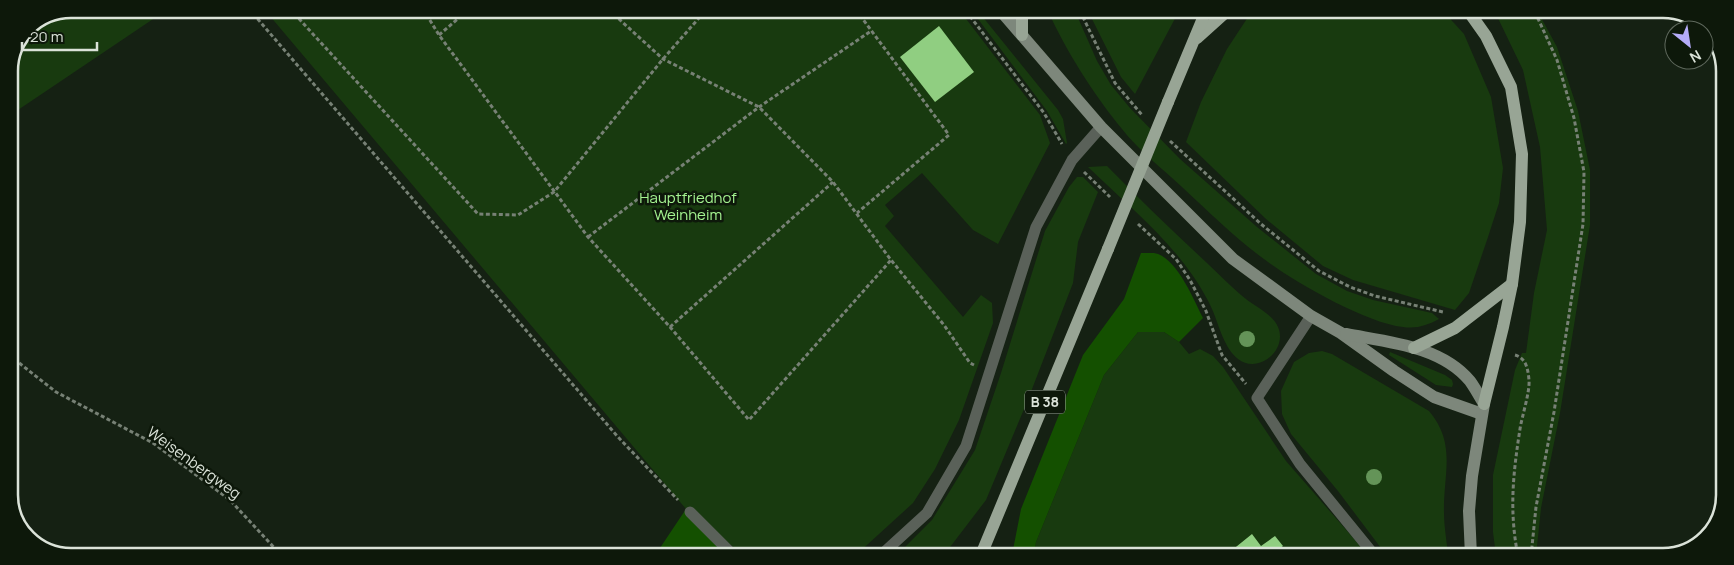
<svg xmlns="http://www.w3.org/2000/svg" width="1734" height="565" font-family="Manrope,sans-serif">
  <rect width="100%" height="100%" fill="#152113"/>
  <g fill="#183a0f">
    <path d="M70 9H168L9 116V67L27 27Z"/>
    <path d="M264 9 960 11 1040 115 1050 143 998 244 973 230 922 173 885 205 894 216 885 226 963 317 981 295 992 303 993 323 959 420 935 469 913 503 856 555 742 554 686 509Z"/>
    <path d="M972 11H978L1058 110 1063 119 1067 143 1066 144 1047 111Z"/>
    <path d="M1048 11H1075L1097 61 1111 85 1130 108 1180 159 1257 227 1316 274 1347 291 1373 300 1432 313 1439 319C1428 325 1417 329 1403 327 1367 323 1298 284 1268 262 1237 240 1210 213 1182 187 1164 170 1137 149 1122 129 1094 95 1066 51 1048 11Z"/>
    <path d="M1088 11H1179L1135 94 1121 77Z"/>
    <path d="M1252 11H1443L1464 34 1491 97 1503 168 1499 203 1488 237 1469 293 1455 310 1353 280 1323 266 1266 219 1186 142 1201 102 1227 49Z"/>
    <path d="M1495 12H1538L1557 47 1578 111 1590 170V225L1560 413 1541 508 1536 556H1496L1493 532V475L1515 370 1522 353H1526L1534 293 1547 230 1540 147 1523 70Z"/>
    <path d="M1107 166C1140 200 1174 232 1208 264 1219 274 1229 285 1241 295 1252 305 1272 313 1278 327 1288 350 1258 375 1238 359 1224 348 1219 325 1212 309 1207 298 1200 286 1193 276 1166 236 1123 201 1088 167Z"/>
    <path d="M1077 177H1083L1098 192 1078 242 1073 283 1027 402 986 500 944 555H897L932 520 975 450 1001 373 1045 231 1069 187Z"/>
    <path d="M1138 332H1164L1179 342 1189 354 1200 349 1213 356 1223 367 1286 461 1369 556 1034 555 1036 542 1104 375Z"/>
    <path d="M1322 351 1332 354 1429 411C1457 444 1443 474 1444 513 1444 527 1447 542 1448 556H1387L1338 491 1291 434 1282 414 1281 391 1294 362 1309 353Z"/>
    <path d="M1390 352 1445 375 1452 380 1453 384 1452 387 1436 385 1389 355Z"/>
  </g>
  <g fill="#145000">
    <path d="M1141 253C1145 253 1150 253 1154 253 1176 256 1194 300 1203 318L1179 342 1164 332H1138L1104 375 1036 542 1034 555H1012L1021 509 1083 355 1124 299Z"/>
    <path d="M686 509 727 554H656Z"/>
  </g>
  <g fill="#90ce81">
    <path d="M939 26 974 72 935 102 900 57Z"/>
    <path d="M1252 534 1261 546 1275 536 1283 546 1272 555H1226Z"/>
  </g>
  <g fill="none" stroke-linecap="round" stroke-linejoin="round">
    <g stroke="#778175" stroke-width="3" stroke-dasharray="4 2.5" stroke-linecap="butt">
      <path d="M249 9 618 437 678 500"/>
      <path d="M290 9 478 214 518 215 554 192 663 59 706 10"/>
      <path d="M423 9 439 35 588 237 670 327 749 420 891 260"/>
      <path d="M609 10 663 59 759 107 833 182 891 260 944 325 970 363 974 365"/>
      <path d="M856 10 949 135 857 213"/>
      <path d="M966 11 1044 113 1062 144"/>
      <path d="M1080 11 1115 83 1142 115"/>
      <path d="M439 35 468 10"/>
      <path d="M1170 141 1261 224 1319 271 1350 287 1375 296 1443 312"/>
      <path d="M1084 172 1110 197"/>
      <path d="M1138 224 1176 259 1190 280 1206 311 1222 355 1246 384"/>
      <path d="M588 237 759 107 871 31"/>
      <path d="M670 327 833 182"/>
      <path d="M9 355 56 392 153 443 230 500 280 554"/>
      <path d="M1515 355C1526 358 1528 369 1529 380 1530 392 1522 416 1520 429 1513 474 1509 511 1518 556"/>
      <path d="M1531 556 1536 507 1554 412 1583 224 1584 172 1574 118 1557 60 1535 12"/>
    </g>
    <g stroke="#5a6159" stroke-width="11">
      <path d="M1311 316 1257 398 1300 464 1375 556"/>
      <path d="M690 512 732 554"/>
      <path d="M881 555 927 513 966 446 1036 227 1072 160 1101 127"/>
    </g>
    <g stroke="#7d877b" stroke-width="12">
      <path d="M1001 11 1101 127 1233 259 1311 316 1341 333 1394 371 1434 397 1482 414"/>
      <path d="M1346 334C1388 342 1441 346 1470 381 1475 388 1480 397 1484 404L1472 476 1469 511 1471 556"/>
    </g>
    <g stroke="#98a595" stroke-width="12">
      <path d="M1469 12 1486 36 1511 87 1522 154 1520 222 1512 284 1503 327 1484 404"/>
      <path d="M1022 35V11"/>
      <path d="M1197 38 1227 11"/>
      <path d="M1168 102 1206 11"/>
      <path d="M1414 348 1455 328 1512 284"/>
      <path d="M981 555 1108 249"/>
    </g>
    <path stroke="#98a595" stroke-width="12" d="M1108 249 1168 102"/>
  </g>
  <g fill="#649458">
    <circle cx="1247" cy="339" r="8"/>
    <circle cx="1374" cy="477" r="8"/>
  </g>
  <g text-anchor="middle" stroke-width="5" stroke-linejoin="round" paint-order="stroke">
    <rect fill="#0d180a" stroke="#9da69b" stroke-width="1" x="1025" y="390.5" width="40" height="23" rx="4"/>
    <g font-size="14" font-weight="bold" fill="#dbe3d9">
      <text x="1045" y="407">B 38</text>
    </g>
    <g font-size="15" fill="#a4f390" stroke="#0d180a">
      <text x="688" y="203">Hauptfriedhof<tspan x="688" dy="17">Weinheim</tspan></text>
    </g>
    <g font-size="15" fill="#dbe3d9" stroke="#0d180a">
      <text transform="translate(194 463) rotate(36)" y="5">Weisenbergweg</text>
    </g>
  </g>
  <path d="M0 0H1734V565H0ZM71 18H1663A53 53 0 0 1 1716 71V495A53 53 0 0 1 1663 548H71A53 53 0 0 1 18 495V71A53 53 0 0 1 71 18Z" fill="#0d180a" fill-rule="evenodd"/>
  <path fill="none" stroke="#dbe3d9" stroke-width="2.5" d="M71 18H1663A53 53 0 0 1 1716 71V495A53 53 0 0 1 1663 548H71A53 53 0 0 1 18 495V71A53 53 0 0 1 71 18Z"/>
  <g transform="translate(1689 45) rotate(150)"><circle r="24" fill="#0d180a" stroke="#5f695d"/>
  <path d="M0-4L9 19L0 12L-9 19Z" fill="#b5acf8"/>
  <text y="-8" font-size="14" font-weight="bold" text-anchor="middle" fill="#dbe3d9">N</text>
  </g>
  <path d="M22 42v8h75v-8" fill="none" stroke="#dbe3d9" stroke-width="2.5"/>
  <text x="30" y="42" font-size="15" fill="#dbe3d9" stroke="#0d180a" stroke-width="4" paint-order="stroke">20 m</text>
</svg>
